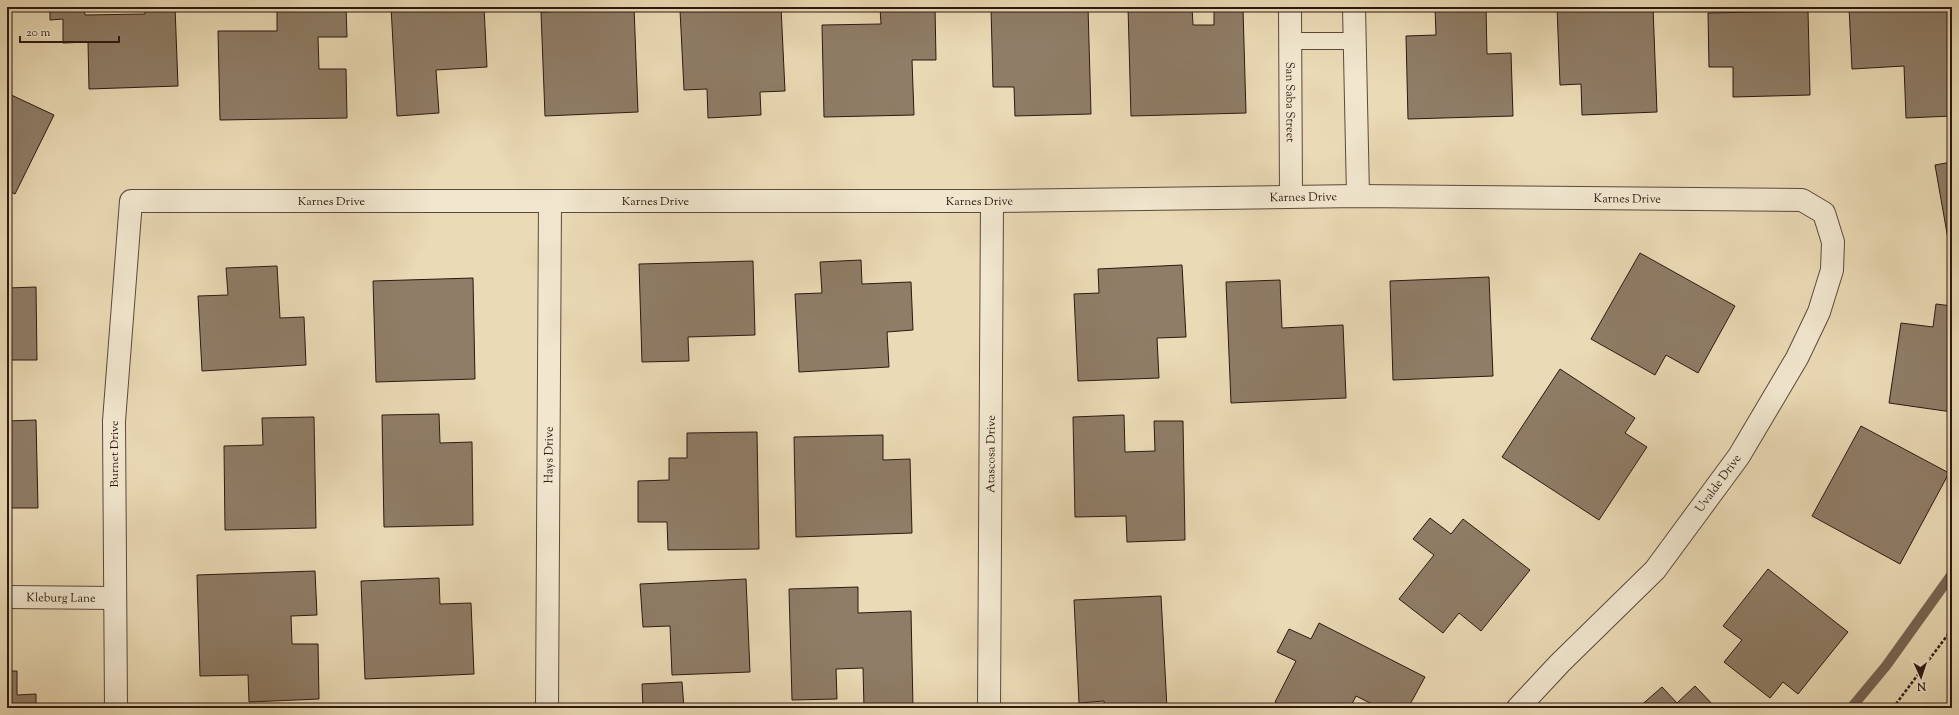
<svg xmlns="http://www.w3.org/2000/svg" width="1959" height="715" font-family="'Sorts Mill Goudy',serif">
  <rect width="100%" height="100%" fill="#eadab5"/>
  <filter id="stains"><feTurbulence type="fractalNoise" baseFrequency=".005" numOctaves="4"/><feColorMatrix values="0 0 0 0 .2 0 0 0 0 .09 0 0 0 0 .02 0 0 0 .5 -.17"/></filter>
  <radialGradient id="worn" r=".72"><stop offset=".6" stop-color="#630" stop-opacity="0"/><stop offset="1" stop-color="#630" stop-opacity=".3"/></radialGradient>
  <g fill="none" stroke-linecap="round" stroke-linejoin="round">
    <path stroke="#776553" stroke-width="10" d="M1851 708 1886 666 1952 574"/>
  </g>
  <g fill="#8f7d67" stroke="#2c1912">
    <path d="M50 7H84L85 15 145 14V7H175L178 86 89 89 88 42 63 43V19L50 20Z"/>
    <path d="M277 7H346L347 37H318L319 69H346L347 118 220 120 218 31H277Z"/>
    <path d="M391 7H484L487 67 436 70 439 113 397 116Z"/>
    <path d="M588 7H634L638 112 545 116 541 12 588 10Z"/>
    <path d="M743 7H781L785 91 760 92 761 115 708 118 707 89 684 90 680 10Z"/>
    <path d="M880 7H935L936 60H912L914 115 824 117 822 25 881 24Z"/>
    <path d="M991 7H1088L1091 114 1015 116 1014 87H993Z"/>
    <path d="M1128 7H1192L1193 25H1214V9H1243L1246 113 1131 116Z"/>
    <path d="M1435 7H1486L1487 54 1511 53 1513 116 1408 119 1406 36 1436 35Z"/>
    <path d="M1557 7H1653L1657 112 1582 115 1581 84 1560 85Z"/>
    <path d="M1849 7H1952V116L1906 118 1904 66 1852 69Z"/>
    <path d="M1808 11 1810 95 1733 97V67H1709L1708 13Z"/>
    <path d="M7 93 54 115 15 194 7 190Z"/>
    <path d="M1952 162V238L1948 239 1935 165Z"/>
    <path d="M1640 253 1735 306 1698 373 1666 355 1655 375 1591 339Z"/>
    <path d="M861 260 862 284 911 282 913 330 887 332 889 367 799 372 795 294 822 293 820 262Z"/>
    <path d="M753 261 755 335 688 337 689 361 642 362 639 264Z"/>
    <path d="M1182 265 1186 337 1157 338 1159 378 1078 381 1074 294 1099 293 1098 269Z"/>
    <path d="M277 266 280 318 304 317 306 365 202 371 198 296 228 295 226 268Z"/>
    <path d="M1489 277 1493 376 1393 380 1390 281Z"/>
    <path d="M473 278 475 379 376 382 373 281Z"/>
    <path d="M1280 280 1282 328 1343 325 1346 398 1231 403 1226 282Z"/>
    <path d="M36 287 37 360H10V388H7V288Z"/>
    <path d="M1936 304 1952 306V412L1889 403 1901 323 1933 327Z"/>
    <path d="M1560 369 1635 418 1625 433 1647 447 1599 520 1502 457Z"/>
    <path d="M439 414 440 443 472 442 473 525 384 527 382 415Z"/>
    <path d="M1124 415 1125 452 1155 451 1154 421H1183L1185 540 1127 542 1126 516 1075 517 1073 417Z"/>
    <path d="M314 417 316 528 225 530 224 446 263 445 262 418Z"/>
    <path d="M36 420 38 508H7V421Z"/>
    <path d="M1861 426 1949 473 1900 564 1812 516Z"/>
    <path d="M757 432 759 549 668 550 667 522H638V481L669 480V458H687V433Z"/>
    <path d="M883 435V460L910 459 912 533 796 537 794 437Z"/>
    <path d="M1430 518 1451 534 1463 519 1530 570 1481 631 1459 613 1443 633 1399 599 1434 555 1413 539Z"/>
    <path d="M1768 569 1848 632 1798 694 1783 682 1770 698 1724 662 1742 640 1723 626Z"/>
    <path d="M315 571 317 615 291 616 292 644H318L319 699 249 702 248 675 200 676 197 575Z"/>
    <path d="M439 578 440 604 471 603 474 674 365 679 361 581Z"/>
    <path d="M746 579 750 672 672 675 670 626 643 627 640 584Z"/>
    <path d="M858 587V613L911 611 913 708H864L863 668 836 669 837 699 792 700 789 589Z"/>
    <path d="M1161 596 1167 708H1105L1104 701 1079 703 1074 600Z"/>
    <path d="M1319 623 1425 677 1408 708H1380L1356 696 1350 708H1287L1275 702 1296 661 1277 652 1289 629 1311 639Z"/>
    <path d="M7 671H17V695L36 694V708H7Z"/>
    <path d="M682 682 684 708H643L642 684Z"/>
    <path d="M1695 686 1716 708H1638L1662 687 1677 703Z"/>
  </g>
  <g fill="none" stroke-linecap="round" stroke-linejoin="round">
    <g stroke="#5c493b" stroke-width="18">
      <path id="lane" d="M1290 41H1355"/>
    </g>
    <g stroke="#5c493b" stroke-width="24">
      <g id="street">
        <path id="s1" d="M1290 7 1291 196"/>
        <path d="M1354 7 1358 196"/>
        <path id="s2" d="M7 597 115 598"/>
        <path id="s3" d="M116 708 114 421 131 201H992L1358 196 1802 200 1824 213 1833 242 1832 270 1819 312 1797 358 1739 456 1655 570 1560 663 1518 708"/>
        <path id="s4" d="M547 708 550 202"/>
        <path id="s5" d="M989 708 992 201"/>
      </g>
    </g>
    <path stroke="#2c1912" stroke-width="2.5" stroke-dasharray="3 2" stroke-linecap="butt" d="M1893 708 1952 629"/>
    <use href="#lane" stroke="#f1e7cf" stroke-width="16"/>
    <use href="#street" stroke="#f1e7cf" stroke-width="22"/>
  </g>
  <g text-anchor="middle" stroke-width="3.5" stroke-linejoin="round" paint-order="stroke">
    <g font-size="12" fill="#2c1912" stroke="#f1e7cf">
      <text dy="4" stroke="none"><textPath href="#s1" startOffset="95">San Saba Street</textPath></text>
      <text dy="4" stroke="none"><textPath href="#s3" startOffset="1680">Karnes Drive</textPath></text>
      <text dy="4" stroke="none"><textPath href="#s3" startOffset="2004">Karnes Drive</textPath></text>
      <text dy="4" stroke="none"><textPath href="#s3" startOffset="708">Karnes Drive</textPath></text>
      <text dy="4" stroke="none"><textPath href="#s3" startOffset="1356">Karnes Drive</textPath></text>
      <text dy="4" stroke="none"><textPath href="#s3" startOffset="1032">Karnes Drive</textPath></text>
      <text transform="translate(114 454) rotate(-90)" y="4">Burnet Drive</text>
      <text dy="4" stroke="none"><textPath href="#s5" startOffset="254">Atascosa Drive</textPath></text>
      <text dy="4" stroke="none"><textPath href="#s4" startOffset="253">Hays Drive</textPath></text>
      <text transform="translate(1718 483) rotate(-54)" y="4">Uvalde Drive</text>
      <text dy="4" stroke="none"><textPath href="#s2" startOffset="54">Kleburg Lane</textPath></text>
    </g>
  </g>
  <rect width="1959" height="715" fill="none" stroke="#eadab5" stroke-width="24"/>
  <rect x="8" y="8" width="1943" height="699" fill="none" stroke="#2c1912" stroke-width="2"/>
  <rect x="12" y="12" width="1935" height="691" fill="none" stroke="#2c1912"/>
  <g transform="translate(1921 677) rotate(177)" stroke="#f1e7cf" stroke-width="3" paint-order="stroke">
  <path d="M0-3L7 15L0 10L-7 15Z" fill="#2c1912"/>
  <text y="-6" font-size="11" font-weight="bold" text-anchor="middle" fill="#2c1912">N</text>
  </g>
  <path d="M20 36v6h99v-6" fill="none" stroke="#2c1912" stroke-width="2"/>
  <text x="26" y="36" font-size="12" fill="#2c1912" stroke="#f1e7cf" stroke-width="3" paint-order="stroke">20 m</text>
  <rect width="100%" height="100%" filter="url(#stains)"/>
  <rect width="100%" height="100%" fill="url(#worn)"/>
</svg>
